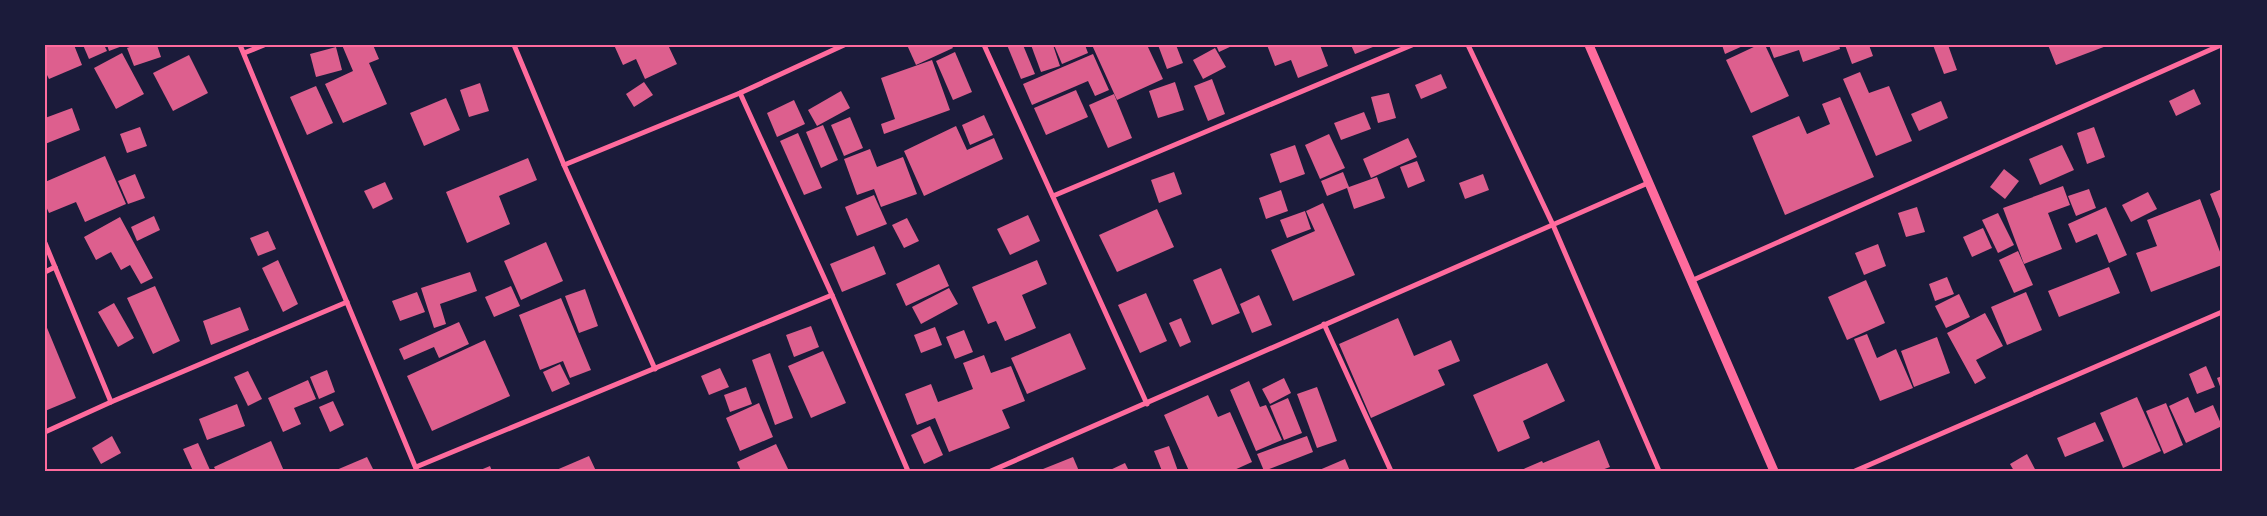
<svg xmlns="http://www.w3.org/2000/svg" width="2267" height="516" font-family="'Open Sans',sans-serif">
  <rect width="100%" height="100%" fill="#1b1b3a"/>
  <g fill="#dd5f8e">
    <path d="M45 45H74L82 65 49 79 45 71Z"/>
    <path d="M83 45H104L107 51 89 59Z"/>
    <path d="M107 45H125L109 51Z"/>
    <path d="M135 45H157L161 57 134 66 127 48Z"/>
    <path d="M342 45H373L379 59 369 63 387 104 343 123 325 84 353 71Z"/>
    <path d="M614 45H668L677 64 645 79 636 59 623 65Z"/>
    <path d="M907 45H951L953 48 916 65Z"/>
    <path d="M1007 45H1023L1035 74 1021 79Z"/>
    <path d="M1031 45H1053L1060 66 1041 72Z"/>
    <path d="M1054 45H1085L1088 53 1062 64Z"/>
    <path d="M1092 45H1147L1163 79 1117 100Z"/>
    <path d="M1158 45H1176L1183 63 1167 69Z"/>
    <path d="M1216 45H1234L1219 52Z"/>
    <path d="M1267 45H1320L1328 66 1298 78 1291 60 1275 66Z"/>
    <path d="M1351 45H1378L1355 54Z"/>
    <path d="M1722 45H1745L1725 54Z"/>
    <path d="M1758 45H1765L1789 96 1751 113 1726 60Z"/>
    <path d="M1769 45H1839L1840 49 1803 62 1799 50 1774 58Z"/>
    <path d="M1845 45H1869L1873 56 1852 64Z"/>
    <path d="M1933 45H1948L1957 70 1944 74Z"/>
    <path d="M2048 45H2109L2056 65Z"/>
    <path d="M336 47 342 70 316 77 310 54Z"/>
    <path d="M1215 48 1226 67 1203 79 1193 60Z"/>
    <path d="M955 52 972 92 953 100 936 61Z"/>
    <path d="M122 53 144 94 116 109 94 68Z"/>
    <path d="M1093 54 1109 90 1095 96 1088 81 1032 105 1023 84Z"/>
    <path d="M189 55 208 93 173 111 153 73Z"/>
    <path d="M932 60 950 110 884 134 881 124 895 119 881 78Z"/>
    <path d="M1860 72 1869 93 1889 86 1912 141 1876 156 1843 79Z"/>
    <path d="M1441 74 1447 88 1421 99 1415 85Z"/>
    <path d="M1212 79 1225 114 1208 121 1194 86Z"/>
    <path d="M644 82 653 95 634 107 626 94Z"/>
    <path d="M1175 82 1184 110 1158 118 1149 91Z"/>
    <path d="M480 83 489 111 469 117 460 90Z"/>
    <path d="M316 86 333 123 307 135 290 97Z"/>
    <path d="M2194 89 2201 104 2176 116 2169 101Z"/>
    <path d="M1076 90 1088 117 1046 135 1034 108Z"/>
    <path d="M841 91 850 108 817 126 808 110Z"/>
    <path d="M1389 93 1396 118 1378 123 1371 97Z"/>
    <path d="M1114 94 1132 138 1108 148 1089 105Z"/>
    <path d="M1840 97 1874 177 1785 215 1752 136 1799 116 1807 134 1830 124 1822 104Z"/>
    <path d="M446 98 460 130 424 146 410 113Z"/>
    <path d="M794 100 805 124 777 137 767 113Z"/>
    <path d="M1941 101 1948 118 1919 131 1911 114Z"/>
    <path d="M72 108 80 130 45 144V118Z"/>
    <path d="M1364 112 1371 129 1341 140 1334 123Z"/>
    <path d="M984 115 993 135 970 145 962 125Z"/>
    <path d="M850 117 863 148 844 156 831 125Z"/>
    <path d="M823 125 838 160 821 168 806 132Z"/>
    <path d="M956 126 967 150 994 138 1003 159 924 196 904 151Z"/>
    <path d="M140 127 147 146 127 153 120 134Z"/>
    <path d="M2094 127 2105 157 2087 164 2077 133Z"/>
    <path d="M798 133 822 188 804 195 780 141Z"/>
    <path d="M1329 134 1345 168 1320 179 1305 145Z"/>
    <path d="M1408 138 1417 157 1371 178 1363 159Z"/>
    <path d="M1295 145 1305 174 1280 183 1270 154Z"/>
    <path d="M2062 145 2074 170 2040 185 2029 159Z"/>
    <path d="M870 149 877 167 903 157 917 194 881 207 874 189 857 195 844 159Z"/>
    <path d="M105 156 126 204 85 222 76 202 49 213 45 204V182Z"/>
    <path d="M528 158 537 180 499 196 510 224 467 243 446 192Z"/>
    <path d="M1417 161 1425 181 1408 188 1400 167Z"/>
    <path d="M2004 169 2019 181 2005 199 1990 187Z"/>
    <path d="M1174 172 1182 194 1159 203 1151 180Z"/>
    <path d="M1343 172 1349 187 1377 177 1385 198 1354 209 1347 188 1327 196 1321 181Z"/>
    <path d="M135 174 145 198 128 204 118 181Z"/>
    <path d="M1483 174 1489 190 1465 199 1459 183Z"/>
    <path d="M385 182 393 199 373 209 364 191Z"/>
    <path d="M2063 186 2070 205 2048 213 2062 249 2024 264 2003 208Z"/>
    <path d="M2089 189 2096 208 2076 216 2068 196Z"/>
    <path d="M2222 189V224L2210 194Z"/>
    <path d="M1281 190 1288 211 1266 219 1259 198Z"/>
    <path d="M2148 192 2157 209 2131 222 2122 205Z"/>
    <path d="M874 195 887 224 857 236 845 207Z"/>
    <path d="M2200 199 2222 257V265L2151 292 2136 253 2157 246 2147 220Z"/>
    <path d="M1323 203 1355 275 1293 301 1271 250 1315 231 1306 211Z"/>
    <path d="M1917 207 1925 232 1906 237 1898 213Z"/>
    <path d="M2106 207 2127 255 2109 263 2097 234 2076 243 2068 224Z"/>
    <path d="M1157 209 1174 247 1117 272 1099 235Z"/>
    <path d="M1305 211 1311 229 1287 238 1280 220Z"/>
    <path d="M1998 213 2014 245 1998 253 1982 220Z"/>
    <path d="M1028 215 1040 241 1010 255 997 229Z"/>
    <path d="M154 216 160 230 137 241 131 227Z"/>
    <path d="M120 217 153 278 141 284 130 265 121 270 111 252 96 260 84 237Z"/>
    <path d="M907 218 919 241 904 248 892 225Z"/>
    <path d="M1983 228 1992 248 1972 257 1963 237Z"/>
    <path d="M268 231 276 249 258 256 250 238Z"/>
    <path d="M546 242 563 281 521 300 504 261Z"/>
    <path d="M1878 244 1886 266 1864 275 1855 253Z"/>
    <path d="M874 246 886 274 842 292 830 264Z"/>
    <path d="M2018 251 2033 285 2014 293 1999 260Z"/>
    <path d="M278 260 298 304 283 312 262 268Z"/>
    <path d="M1037 260 1047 284 1022 295 1036 328 1005 341 996 321 988 324 972 287Z"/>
    <path d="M939 264 949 286 906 306 896 284Z"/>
    <path d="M2109 267 2120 293 2059 317 2048 291Z"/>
    <path d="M1221 268 1240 313 1212 325 1193 280Z"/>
    <path d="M470 272 477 291 440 304 446 324 434 328 421 288Z"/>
    <path d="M1947 277 1954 294 1935 301 1929 284Z"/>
    <path d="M1866 280 1885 323 1847 340 1828 297Z"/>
    <path d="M155 286 180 341 153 354 127 298Z"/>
    <path d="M511 286 520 306 494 317 485 297Z"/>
    <path d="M949 288 958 304 921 324 912 307Z"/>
    <path d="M585 289 598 326 579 333 565 296Z"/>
    <path d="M417 292 425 312 400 321 392 301Z"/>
    <path d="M2026 292 2042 330 2007 345 1991 307Z"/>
    <path d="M1146 293 1167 341 1140 353 1118 305Z"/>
    <path d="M1959 294 1970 317 1946 328 1935 306Z"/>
    <path d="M1259 295 1272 325 1252 333 1240 304Z"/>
    <path d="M561 298 591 370 570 378 563 361 540 370 519 315Z"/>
    <path d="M114 303 134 338 118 347 98 312Z"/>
    <path d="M240 307 249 330 211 345 203 321Z"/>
    <path d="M1985 313 2003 346 1976 360 1986 378 1975 384 1947 333Z"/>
    <path d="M1181 318 1191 342 1180 347 1169 323Z"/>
    <path d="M1398 318 1414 356 1451 340 1460 361 1438 370 1445 385 1371 418 1339 344Z"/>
    <path d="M459 322 469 344 439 358 434 347 404 360 399 349Z"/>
    <path d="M45 323 76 398 45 411Z"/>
    <path d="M811 326 819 347 794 357 786 335Z"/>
    <path d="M935 327 942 345 921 353 914 335Z"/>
    <path d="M964 330 973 352 955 359 946 337Z"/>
    <path d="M1070 333 1086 369 1027 394 1011 358Z"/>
    <path d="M1867 334 1877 358 1896 349 1913 388 1880 401 1854 339Z"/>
    <path d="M1937 337 1950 373 1914 387 1901 351Z"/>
    <path d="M485 340 510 396 432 431 407 376Z"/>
    <path d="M823 351 846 403 811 418 788 366Z"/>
    <path d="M770 353 793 418 775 425 752 360Z"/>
    <path d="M984 355 991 373 1011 366 1025 401 1002 410 1010 428 949 452 935 418 917 425 905 394 931 384 938 402 973 389 963 363Z"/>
    <path d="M1547 363 1565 401 1523 421 1530 438 1498 452 1473 395Z"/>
    <path d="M560 364 570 384 552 392 543 372Z"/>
    <path d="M2206 366 2215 387 2197 394 2189 374Z"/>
    <path d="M720 368 729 387 709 395 701 376Z"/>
    <path d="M327 370 335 392 319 399 310 377Z"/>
    <path d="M248 371 262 399 248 406 234 377Z"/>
    <path d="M2222 376V392L2217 378Z"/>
    <path d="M1284 378 1291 393 1270 404 1262 389Z"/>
    <path d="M308 380 316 399 294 408 301 424 283 432 268 398Z"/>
    <path d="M1249 381 1260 407 1266 405 1282 440 1256 451 1230 390Z"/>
    <path d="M746 387 752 404 730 412 724 395Z"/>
    <path d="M1317 387 1337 441 1317 448 1297 394Z"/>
    <path d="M1208 395 1218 417 1230 412 1252 462 1232 471H1189L1164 415Z"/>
    <path d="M2137 397 2161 451 2123 468 2100 413Z"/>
    <path d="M2188 397 2195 413 2213 405 2222 426 2186 443 2169 406Z"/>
    <path d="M1288 398 1302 433 1284 440 1270 406Z"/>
    <path d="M333 401 344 425 330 432 319 407Z"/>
    <path d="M759 403 773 437 740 451 726 418Z"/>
    <path d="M2166 403 2183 445 2164 454 2146 411Z"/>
    <path d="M237 404 245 426 207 440 199 419Z"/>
    <path d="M2095 422 2104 441 2065 457 2057 438Z"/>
    <path d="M930 426 943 455 924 464 911 435Z"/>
    <path d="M112 436 121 453 101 464 92 448Z"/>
    <path d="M1307 436 1313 452 1264 471 1257 454Z"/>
    <path d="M1599 440 1610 467 1599 471H1519L1542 461 1543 463Z"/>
    <path d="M271 441 284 471H216L214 467Z"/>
    <path d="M198 443 210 470 208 471H193L183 449Z"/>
    <path d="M776 444 789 471H741L737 462Z"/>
    <path d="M1169 446 1178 471H1162L1154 451Z"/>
    <path d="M2027 454 2036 471H2014L2010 464Z"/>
    <path d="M589 456 596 471H554Z"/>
    <path d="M367 457 374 471H334Z"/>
    <path d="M1073 457 1079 471H1038Z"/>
    <path d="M1345 459 1350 471H1317Z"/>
    <path d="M1125 463 1129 471H1108Z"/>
    <path d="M490 466 492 471H478Z"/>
  </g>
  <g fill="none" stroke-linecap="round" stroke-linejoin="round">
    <g stroke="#ff6b9d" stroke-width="5">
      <path d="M240 45 417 471"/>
      <path d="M514 45 564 165 655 369"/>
      <path d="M984 45 1147 404"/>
      <path d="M1468 45 1553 225 1659 471"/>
      <path d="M244 53 264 45"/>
      <path d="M740 93 832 295 908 471"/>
      <path d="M564 165 740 93 844 45"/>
      <path d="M1053 196 1412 45"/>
      <path d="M45 243 111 402"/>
      <path d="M45 272 55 267"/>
      <path d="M1691 281 2221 45"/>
      <path d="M1324 324 1391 471"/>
      <path d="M45 432 111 402 347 302"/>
      <path d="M416 467 832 295"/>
      <path d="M991 471 1648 183"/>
      <path d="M1855 471 2222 312"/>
    </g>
    <path stroke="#ff6b9d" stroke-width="9" d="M1589 45 1774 471"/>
  </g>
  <rect width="2267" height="516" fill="none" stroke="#1b1b3a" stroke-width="92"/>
  <rect x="46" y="46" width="2175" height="424" fill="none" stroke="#ff6b9d" stroke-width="2"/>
</svg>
